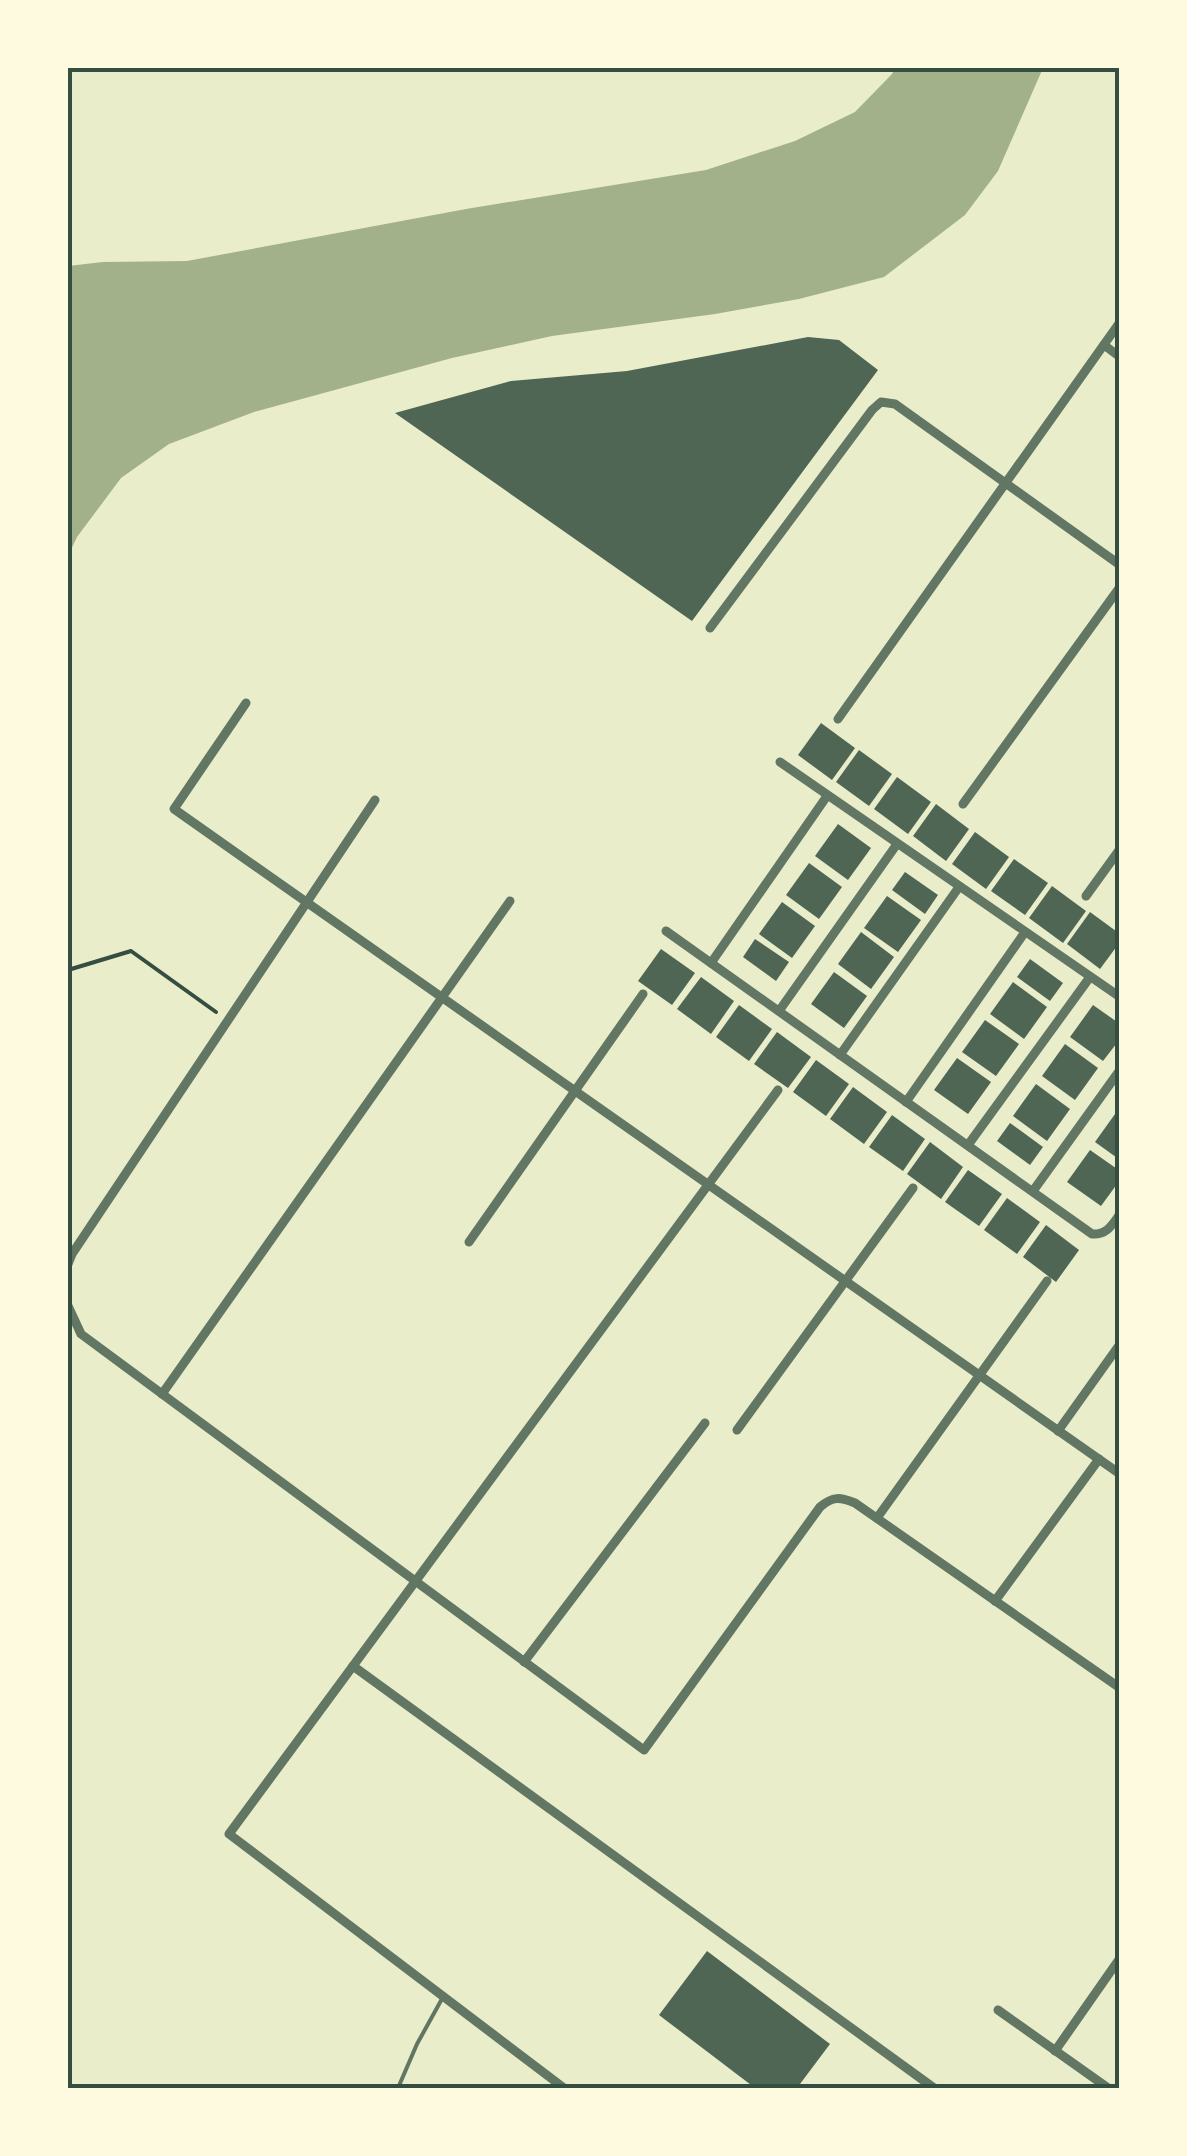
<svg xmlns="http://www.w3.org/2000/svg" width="1187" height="2156" font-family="Poppins,sans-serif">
  <rect width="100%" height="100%" fill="#e9edc9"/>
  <path fill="#a3b18a" d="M895 68H1043L998 171 965 215 884 277 799 299 715 314 552 336 452 358 254 412 169 444 121 478 77 537 68 556V266L103 262 187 261 466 209 706 170 795 141 855 112 892 74Z"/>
  <g fill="#4f6655">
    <path d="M808 337 839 340 878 370 692 621 395 413 511 381 627 371Z"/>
    <path d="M821 723 855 748 832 780 798 755Z"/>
    <path d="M859 750 892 774 869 806 836 782Z"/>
    <path d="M897 777 931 802 908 834 874 809Z"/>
    <path d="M936 804 969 829 946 861 913 836Z"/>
    <path d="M838 824 871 848 848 880 815 856Z"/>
    <path d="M975 832 1009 857 986 889 952 864Z"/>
    <path d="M1014 859 1048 883 1025 915 991 891Z"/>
    <path d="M809 863 842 887 819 919 786 895Z"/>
    <path d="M905 872 938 895 925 914 892 890Z"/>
    <path d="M1052 886 1086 911 1063 943 1029 918Z"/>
    <path d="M887 896 921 920 898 952 864 928Z"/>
    <path d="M782 902 815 926 792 958 759 934Z"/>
    <path d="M1090 912 1120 934V942L1100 969 1067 944Z"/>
    <path d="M861 932 894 957 871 989 838 964Z"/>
    <path d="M755 939 789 962 776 981 743 957Z"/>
    <path d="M661 949 695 973 672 1005 638 981Z"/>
    <path d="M1030 959 1063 983 1050 1001 1017 977Z"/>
    <path d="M834 972 867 996 844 1028 811 1004Z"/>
    <path d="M701 977 734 1001 711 1034 677 1009Z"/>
    <path d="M1013 982 1047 1007 1024 1039 990 1014Z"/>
    <path d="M739 1005 772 1029 749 1061 716 1037Z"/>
    <path d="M1093 1005 1120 1024V1039L1103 1061 1070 1037Z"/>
    <path d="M985 1020 1019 1044 996 1076 962 1052Z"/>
    <path d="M777 1032 811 1057 788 1088 754 1064Z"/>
    <path d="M1065 1044 1098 1068 1075 1100 1042 1076Z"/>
    <path d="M957 1058 991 1082 968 1114 934 1090Z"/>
    <path d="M816 1060 849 1084 826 1116 793 1092Z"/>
    <path d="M1036 1084 1070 1109 1047 1141 1013 1116Z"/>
    <path d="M853 1087 887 1112 864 1144 830 1119Z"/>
    <path d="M1120 1107V1160L1095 1142Z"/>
    <path d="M892 1115 925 1139 903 1171 869 1147Z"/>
    <path d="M1010 1123 1043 1147 1030 1165 997 1141Z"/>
    <path d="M930 1142 963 1167 941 1199 907 1174Z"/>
    <path d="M1090 1150 1120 1171V1180L1101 1206 1067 1182Z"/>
    <path d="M968 1170 1002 1194 979 1226 945 1202Z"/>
    <path d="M1007 1198 1040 1222 1017 1254 984 1230Z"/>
    <path d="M1046 1225 1079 1250 1056 1282 1023 1257Z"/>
    <path d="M707 1951 830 2044 797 2088H755L659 2015Z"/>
  </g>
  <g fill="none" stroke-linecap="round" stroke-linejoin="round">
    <path stroke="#344e41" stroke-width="4" d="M68 970 131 951 216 1012"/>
    <path stroke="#617663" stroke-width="4" d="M398 2088 417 2044 443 1997"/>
    <g stroke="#617663" stroke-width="9">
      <path d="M1104 345 1120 357"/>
      <path d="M710 628 872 410 881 402 895 404 1120 565"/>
      <path d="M246 703 174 809 1120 1474"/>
      <path d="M838 719 1120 322"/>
      <path d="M780 762 1120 997"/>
      <path d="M963 804 1120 587"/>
      <path d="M1086 896 1120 849"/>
      <path d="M666 931 1092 1234C1107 1235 1112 1225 1120 1214"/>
      <path d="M711 963 827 796"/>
      <path d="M779 1011 897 844"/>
      <path d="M840 1055 959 887"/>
      <path d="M906 1102 1025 932"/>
      <path d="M968 1145 1090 977"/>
      <path d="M1033 1191 1120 1070"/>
      <path d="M469 1242 643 994"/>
      <path d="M68 1264 72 1254 375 800"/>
      <path d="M68 1306 81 1334 644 1750 820 1507C833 1496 840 1497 855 1503L1120 1688"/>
      <path d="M162 1394 510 901"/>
      <path d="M737 1430 913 1188"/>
      <path d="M1058 1431 1120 1344"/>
      <path d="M877 1518 1047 1281"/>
      <path d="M995 1601 1099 1459"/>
      <path d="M524 1662 705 1423"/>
      <path d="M353 1666 934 2088"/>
      <path d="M998 2010 1108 2088"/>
      <path d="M1055 2051 1120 1958"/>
      <path d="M564 2088 229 1834 778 1090"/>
    </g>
  </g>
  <rect width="1187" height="2156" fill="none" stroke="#fefae0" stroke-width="140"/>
  <rect x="70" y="70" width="1047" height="2016" fill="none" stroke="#344e41" stroke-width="4"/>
</svg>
